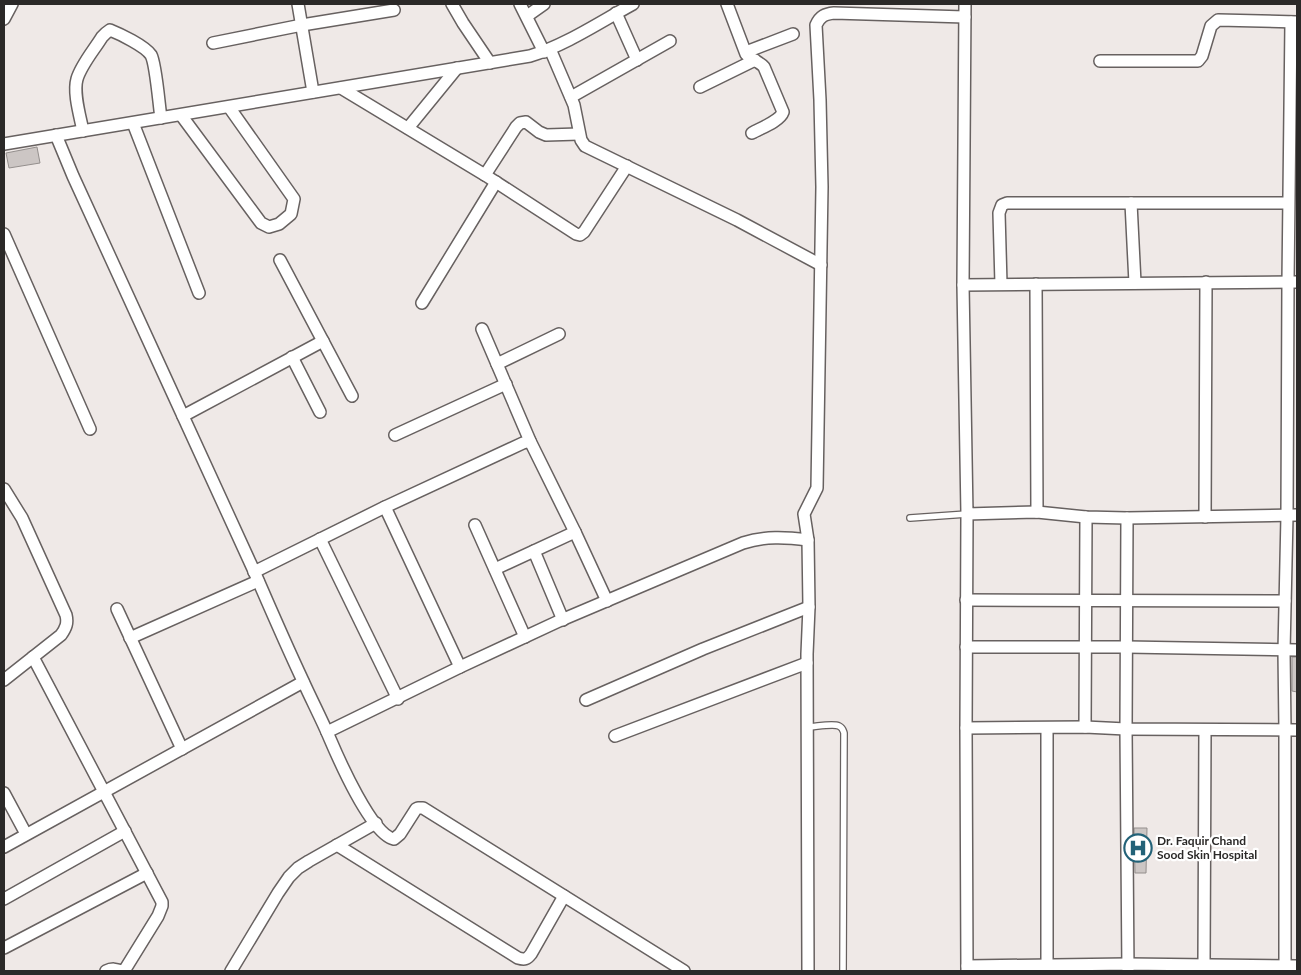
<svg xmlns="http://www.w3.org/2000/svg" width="1301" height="975" font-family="Lato,sans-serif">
  <rect width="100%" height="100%" fill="#efe9e7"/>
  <g fill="#ccc6c4" stroke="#948f8d">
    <path d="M37 147 40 163 9 168 6 153Z"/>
    <path d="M1292 657H1297V692L1292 691Z"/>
    <path d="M1134 828H1147L1146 873H1135Z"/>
  </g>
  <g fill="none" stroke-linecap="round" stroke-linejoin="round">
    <g stroke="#676160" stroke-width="8">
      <g id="lane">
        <path d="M910 518 967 514"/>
        <path d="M807 727C815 727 833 723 839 726 843 728 843 730 844 733L843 971"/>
      </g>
    </g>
    <g stroke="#676160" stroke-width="14">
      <g id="street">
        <path d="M298 4 313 92"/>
        <path d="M452 4 463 23 490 63"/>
        <path d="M520 4 544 52"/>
        <path d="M727 4 746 54C751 60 759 61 764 67L783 112C780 121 761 128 752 133"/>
        <path d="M965 4 963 285 967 514 1037 512 1086 517 1127 518 1297 515"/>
        <path d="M616 13 637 60"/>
        <path d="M527 16 544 4"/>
        <path d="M4 19 12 4"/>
        <path d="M213 43 302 25 394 10"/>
        <path d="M550 49 574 105 581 140 585 146 737 220 821 265"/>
        <path d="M746 52 793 34"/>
        <path d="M1100 61H1198L1202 56 1211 26 1218 20 1297 22"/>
        <path d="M700 87 755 60"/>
        <path d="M341 88 485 175 576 234 580 235 584 232 627 166"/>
        <path d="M571 97 670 41"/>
        <path d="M181 115 261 223 269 227 279 224 291 214 294 199 229 107"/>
        <path d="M133 123 199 293"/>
        <path d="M408 128 457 68"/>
        <path d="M83 131C80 116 73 93 77 79 81 65 94 50 102 37L106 33 110 30C120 34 145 46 151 55 156 64 159 105 161 118"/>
        <path d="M56 135 73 176C133 308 194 439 254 571 270 608 286 645 303 681 312 701 322 720 330 739 339 760 372 835 394 839L400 834 416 809 418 808H423L684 971"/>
        <path d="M4 144 530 56C566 45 600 22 633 4"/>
        <path d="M485 175 516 127 520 123 526 122 539 132 546 135 579 134"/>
        <path d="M1131 203 1135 283"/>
        <path d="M4 234 90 429"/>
        <path d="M280 260 352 396"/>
        <path d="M1001 284 999 213 1002 205 1007 203H1288"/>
        <path d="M1036 284 1037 512"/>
        <path d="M963 285 1297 282"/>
        <path d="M422 303 496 182"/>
        <path d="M482 329 530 441 575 532 607 601"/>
        <path d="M292 357 320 412"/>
        <path d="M497 364 559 334"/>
        <path d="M183 416 323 341"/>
        <path d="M395 435 506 384"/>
        <path d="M4 489 22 518 66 615C68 623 66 628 61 635L4 680"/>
        <path d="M385 507 460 667"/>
        <path d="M967 514 966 728 967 971"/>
        <path d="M1205 517 1206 282"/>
        <path d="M1127 518 1126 729 1128 971"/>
        <path d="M475 525 525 637"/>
        <path d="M320 539 398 699"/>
        <path d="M534 551 563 620"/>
        <path d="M495 569 575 532"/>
        <path d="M254 572 385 507 523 443 530 441"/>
        <path d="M966 600 1285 601"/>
        <path d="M117 609 182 749"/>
        <path d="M130 638 258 581"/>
        <path d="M966 647H1127L1297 650"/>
        <path d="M33 657 162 902V906L158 916 124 971"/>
        <path d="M586 700 703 649 809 607"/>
        <path d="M1085 727 1086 517"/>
        <path d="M966 728 1085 727 1126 729 1297 730"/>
        <path d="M1047 728V965"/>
        <path d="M327 732 460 667 559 621 743 543C765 536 785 537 808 540"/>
        <path d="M615 736 807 663"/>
        <path d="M4 793 26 834"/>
        <path d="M337 845 518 958C525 960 527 959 531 954L564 896"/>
        <path d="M4 847 303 682"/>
        <path d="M4 899 125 831"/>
        <path d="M4 948 147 873"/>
        <path d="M1204 965 1205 730"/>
        <path d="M967 966 1128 964 1297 966"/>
        <path d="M106 971C112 968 116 969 122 971"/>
        <path d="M231 971 278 893 289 877 298 868 309 861 376 823"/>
        <path d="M808 971 807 654 809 607 808 540 804 514 817 488 822 187 820 100 816 25C820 16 825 14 834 13L965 17"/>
        <path d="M1285 971V730L1284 651 1287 516 1288 282 1291 22"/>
      </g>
    </g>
    <use href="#lane" stroke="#fff" stroke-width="5.5"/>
    <use href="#street" stroke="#fff" stroke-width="11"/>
  </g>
  <defs>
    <g id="hospital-ring" transform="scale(1.4375)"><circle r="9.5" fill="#fff" stroke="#236278" stroke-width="1.5"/><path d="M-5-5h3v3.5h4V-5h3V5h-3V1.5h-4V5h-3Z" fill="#236278"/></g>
  </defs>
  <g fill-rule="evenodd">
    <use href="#hospital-ring" x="1138" y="848"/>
  </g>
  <g text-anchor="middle" stroke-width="4.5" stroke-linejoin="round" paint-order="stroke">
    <g font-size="12" font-weight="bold" fill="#2b2928" stroke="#fff" text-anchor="start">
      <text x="1157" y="845">Dr. Faquir Chand<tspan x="1157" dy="14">Sood Skin Hospital</tspan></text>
    </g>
  </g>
  <rect width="1301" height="975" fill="none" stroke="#2b2928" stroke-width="10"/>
</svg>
